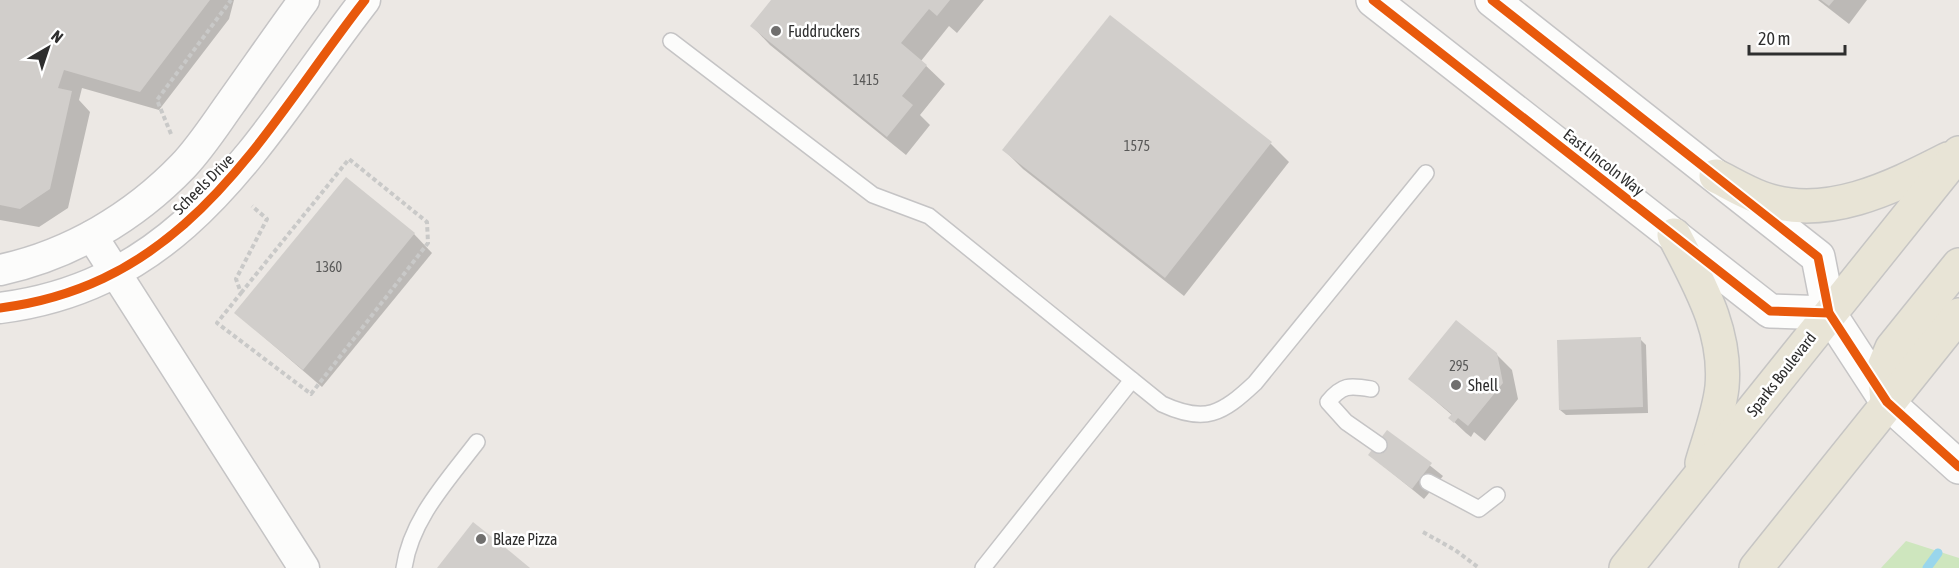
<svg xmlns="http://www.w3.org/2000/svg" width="1959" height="568" font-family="'Asap Condensed',sans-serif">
  <rect width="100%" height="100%" fill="#ece8e4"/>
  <path fill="#cee6be" d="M1906 541 1959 558V568H1881Z"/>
  <g fill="#0003">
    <path d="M0 0H234L229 19 159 110 82 88 79 100 90 112 68 208 39 227 0 220Z"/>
    <path d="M773 0H984L957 33 949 26 921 61 945 84 920 115 930 125 906 155 770 45 752 26Z"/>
    <path d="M1818 0H1867L1849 24Z"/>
    <path d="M1271 144 1289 162 1184 296 1023 169 1004 150Z"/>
    <path d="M414 234 432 253 322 387 236 313Z"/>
    <path d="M1640 339 1646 345 1648 413 1566 415 1560 410Z"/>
    <path d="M1496 354 1512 370 1518 399 1485 441 1474 432 1471 437 1466 433 1450 418 1452 415 1410 379Z"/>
    <path d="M1388 432 1443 476 1424 499 1370 455Z"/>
  </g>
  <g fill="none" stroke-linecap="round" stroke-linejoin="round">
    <path stroke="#99d6ec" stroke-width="9" d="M1927 568 1938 553"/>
  </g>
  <g fill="#d1cecb">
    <path d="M0 0H210L140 92 64 70 58 88 72 91 50 189 20 209 0 205Z"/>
    <path d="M771 0H950L937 16 929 9 901 43 927 65 902 96 913 105 887 137 750 26Z"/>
    <path d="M1821 0H1834L1829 6Z"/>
    <path d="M1110 15 1272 142 1165 278 1002 150Z"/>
    <path d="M346 177 415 233 303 370 234 313Z"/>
    <path d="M1456 320 1497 353 1503 383 1468 426 1458 418 1454 423 1448 418 1452 414 1408 379Z"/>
    <path d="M1641 337 1643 407 1559 410 1557 340Z"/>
    <path d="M1387 430 1432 463 1412 489 1368 455Z"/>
    <path d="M473 522 507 549 530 568H437Z"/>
  </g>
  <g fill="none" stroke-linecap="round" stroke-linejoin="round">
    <g stroke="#c5c4c5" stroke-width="18">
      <g id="lane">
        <path d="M671 41 873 195 929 216 1162 404C1205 424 1222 414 1255 383L1426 173"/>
        <path d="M1371 389C1349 385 1342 385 1328 402L1346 422 1379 445"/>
        <path d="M1428 482 1479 509 1497 495"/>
        <path d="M404 568C411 519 448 480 477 442"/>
        <path d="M983 568 1132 380"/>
      </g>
    </g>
    <g stroke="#c5c4c5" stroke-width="33">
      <g id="street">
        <path d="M92 236 304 568"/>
        <path d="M0 270C70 255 134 217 183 166 201 147 215 125 230 104 255 69 279 34 304 0"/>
        <path d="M0 308C189 284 260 135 365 0"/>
      </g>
    </g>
    <g stroke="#c5c4c5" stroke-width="36">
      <g id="secondary">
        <path d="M1373 0 1770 311 1829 313"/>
        <path d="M1492 0 1818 257 1829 313 1887 402 1959 467"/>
      </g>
    </g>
    <g stroke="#c6c5c4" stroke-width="36">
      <g id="primary">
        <path d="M1716 176C1730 183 1745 192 1761 198 1825 222 1893 187 1948 159"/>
        <path d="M1674 235C1699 284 1727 330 1722 387 1719 413 1709 439 1702 463"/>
        <path d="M1887 402 1884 367 1892 348 1959 265"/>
        <path d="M1626 568 1959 153"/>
        <path d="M1756 568 1959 315"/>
      </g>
    </g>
    <g stroke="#c9c9c8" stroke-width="4" stroke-dasharray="4.5 3" stroke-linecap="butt">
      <path d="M171 134 157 100 231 0"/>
      <path d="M241 293 349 159 427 222 428 243 311 394 217 323 241 293 236 279 267 219 252 206"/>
      <path d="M1423 532 1455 550 1479 568"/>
    </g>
    <use href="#lane" stroke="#fcfcfb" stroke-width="15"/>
    <use href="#street" stroke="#fcfcfb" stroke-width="30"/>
    <use href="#secondary" stroke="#fcfcfb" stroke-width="33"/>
    <use href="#primary" stroke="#e8e4d6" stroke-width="33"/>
    <g stroke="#fff" stroke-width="13">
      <g id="cycleway">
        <path d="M1373 0 1770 311 1829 313"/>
        <path d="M1492 0 1818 257 1829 313 1887 402 1959 467"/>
        <path d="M0 308C189 284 260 135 365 0"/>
      </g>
    </g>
    <use href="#cycleway" stroke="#e8590c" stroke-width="9"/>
  </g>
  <g fill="#706f6e" stroke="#fff" stroke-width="2">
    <circle cx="776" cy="31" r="6"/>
    <circle cx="1456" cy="385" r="6"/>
    <circle cx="481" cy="539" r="6"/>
  </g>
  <g text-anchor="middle" stroke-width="5" stroke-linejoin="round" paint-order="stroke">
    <g font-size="14" fill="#585857">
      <text x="866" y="85">1415</text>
      <text x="1137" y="151">1575</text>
      <text x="329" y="272">1360</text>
      <text x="1459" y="371">295</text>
    </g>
    <g font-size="16" fill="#2e2e2e" stroke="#fff" text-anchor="start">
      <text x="788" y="37">Fuddruckers</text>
      <text x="1468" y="391">Shell</text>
      <text x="493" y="545">Blaze Pizza</text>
    </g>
    <g font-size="16" fill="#2e2e2e" stroke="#fff">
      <text transform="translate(1604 162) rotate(38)" y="6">East Lincoln Way</text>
      <text transform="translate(203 184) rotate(-45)" y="6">Scheels Drive</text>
      <text transform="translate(1781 374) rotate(-52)" y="6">Sparks Boulevard</text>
    </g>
  </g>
  <g transform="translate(48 48) rotate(39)" stroke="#ffffff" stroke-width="4.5" paint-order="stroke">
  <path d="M0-4.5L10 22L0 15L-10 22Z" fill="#2e2e2e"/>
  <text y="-9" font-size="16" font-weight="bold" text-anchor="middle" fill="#2e2e2e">N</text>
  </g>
  <path d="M1749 45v9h96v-9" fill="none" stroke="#2e2e2e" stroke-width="3"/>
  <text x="1758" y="45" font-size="18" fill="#2e2e2e" stroke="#ffffff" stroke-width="4.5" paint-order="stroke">20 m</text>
</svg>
